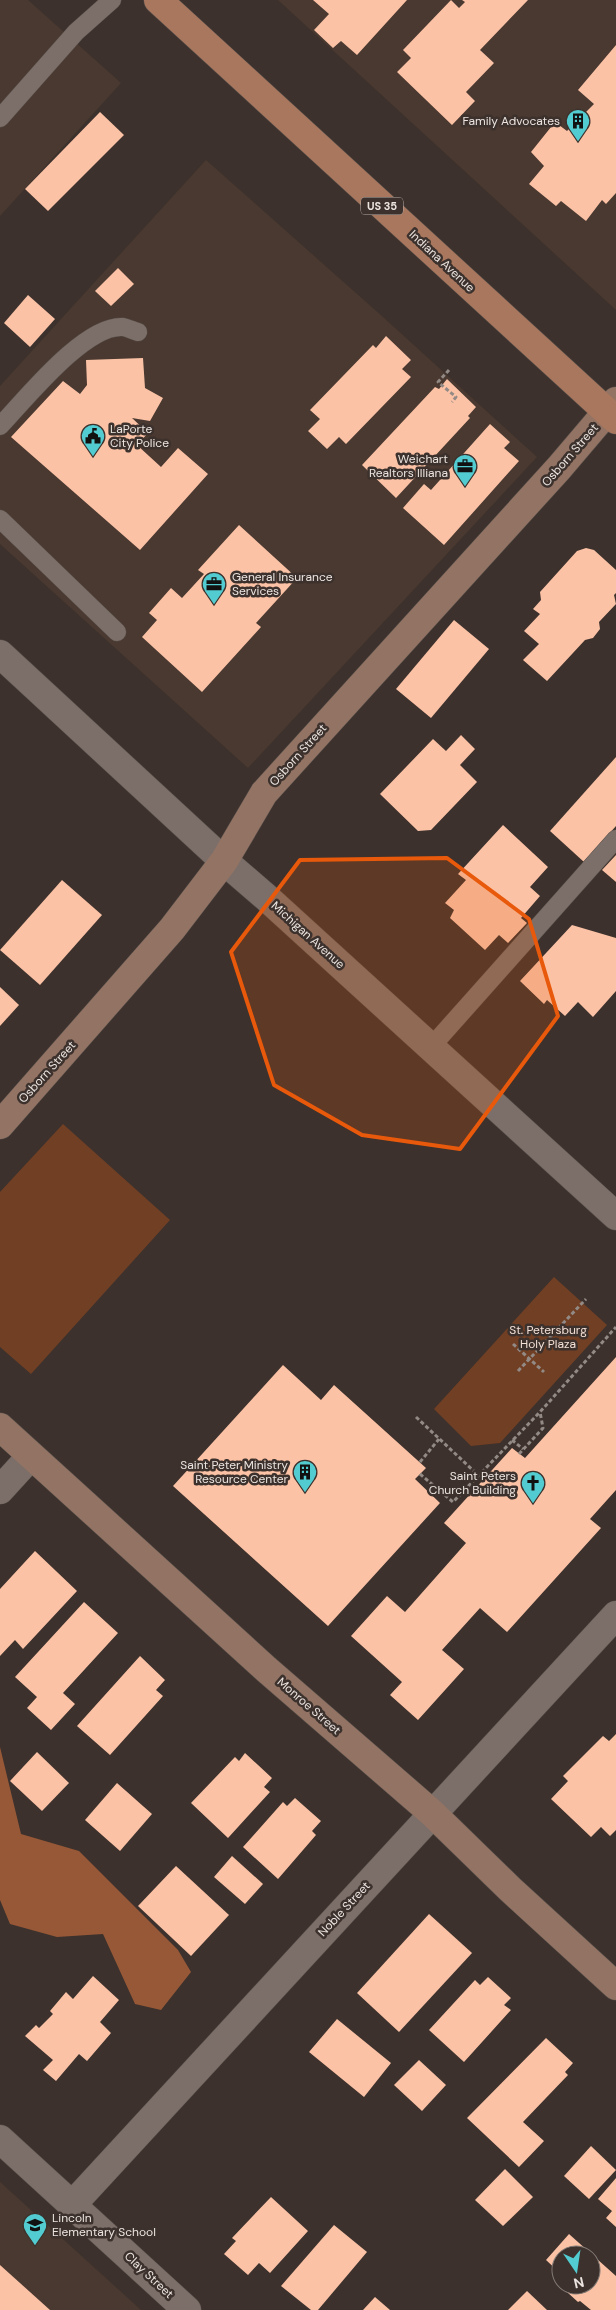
<svg xmlns="http://www.w3.org/2000/svg" width="616" height="2310" font-family="'DM Sans',sans-serif">
  <rect width="100%" height="100%" fill="#3c312c"/>
  <g fill="#4a3930">
    <path d="M0 0H28L121 83 0 216Z"/>
    <path d="M278 0H616V310Z"/>
    <path d="M206 160 383 317 537 457 248 768 0 544V386Z"/>
    <path d="M0 2182 141 2310H0Z"/>
  </g>
  <g fill="#713f24">
    <path d="M63 1124 170 1220 31 1374 0 1347V1192Z"/>
    <path d="M554 1277 607 1325 500 1443 471 1446 434 1409Z"/>
  </g>
  <path fill="#975837" d="M0 1747 21 1834 79 1851 178 1950 191 1972 161 2010 135 2004 103 1934 57 1937 10 1924 0 1900Z"/>
  <g fill="#fbc2a6">
    <path d="M313 0H407L357 55 341 41 333 48 314 30 329 14Z"/>
    <path d="M451 0 459 8 465 2 462 0H528L480 50 494 63 466 92 475 101 452 125 397 72 411 58 403 50Z"/>
    <path d="M616 45V193L606 204 602 200 586 221 561 201 556 206 529 184 544 166 531 152 555 122 567 131 594 104 578 90Z"/>
    <path d="M100 112 124 135 48 211 25 189Z"/>
    <path d="M118 268 134 284 111 306 95 291Z"/>
    <path d="M28 295 55 319 30 347 4 323Z"/>
    <path d="M386 336 411 360 402 369 411 377 346 444 339 437 327 449 308 431 320 419 310 410 373 345 376 348Z"/>
    <path d="M143 358 145 388 163 398 150 421 132 418 148 433 137 445 161 467 178 448 208 474 140 550 11 437 63 381 80 394 87 385 86 360Z"/>
    <path d="M447 379 476 407 468 416 470 418 396 498 362 465 435 387 439 389Z"/>
    <path d="M490 424 510 442 504 448 519 461 444 545 403 508 424 484 431 490Z"/>
    <path d="M239 525 297 578 256 623 261 627 202 692 142 637 157 620 149 613 171 588 182 598 204 574 198 570Z"/>
    <path d="M586 548 594 550 616 570V593L614 595 616 604 599 622 600 629 593 638 585 640 547 681 523 660 539 644 524 631 540 614 533 609 541 600 540 592 577 551Z"/>
    <path d="M454 620 489 649 431 718 396 689Z"/>
    <path d="M461 735 475 749 460 765 477 782 431 830 418 831 380 794 433 739 446 751Z"/>
    <path d="M616 757V826L584 862 550 831Z"/>
    <path d="M503 825 548 867 530 887 540 896 521 918 527 923 508 943 499 935 485 950 450 918 454 910 445 903 466 880 458 874Z"/>
    <path d="M616 855V882L602 870Z"/>
    <path d="M62 880 102 915 40 985 0 950Z"/>
    <path d="M572 925 616 938V991L593 1017 578 1002 565 1016 547 1000 544 1004 520 981Z"/>
    <path d="M0 987 19 1005 0 1026Z"/>
    <path d="M616 1357V1490L590 1519 601 1528 507 1632 480 1608 442 1650 464 1669 418 1720 390 1695 402 1682 351 1636 387 1596 405 1612 466 1543 444 1523 512 1448 525 1458Z"/>
    <path d="M283 1365 321 1400 334 1385 426 1468 415 1479 440 1503 328 1626 173 1486Z"/>
    <path d="M35 1551 77 1591 23 1649 15 1640 0 1656V1589Z"/>
    <path d="M84 1602 118 1633 63 1693 75 1704 51 1730 27 1708 37 1697 15 1677Z"/>
    <path d="M140 1656 165 1680 156 1690 163 1696 110 1755 77 1726Z"/>
    <path d="M616 1734V1830L610 1836 601 1827 591 1837 551 1799 568 1781 563 1776 603 1736 609 1741Z"/>
    <path d="M37 1752 69 1783 42 1811 10 1781Z"/>
    <path d="M245 1753 272 1778 264 1787 270 1792 228 1838 191 1803 235 1757 239 1761Z"/>
    <path d="M117 1783 152 1814 120 1851 85 1820Z"/>
    <path d="M295 1798 321 1821 312 1831 316 1835 278 1879 243 1847 283 1802 287 1806Z"/>
    <path d="M232 1856 263 1884 245 1904 214 1877Z"/>
    <path d="M176 1866 229 1915 191 1956 138 1906Z"/>
    <path d="M429 1914 472 1953 399 2032 357 1993Z"/>
    <path d="M93 1976 119 2000 100 2022 111 2033 87 2061 79 2054 56 2081 43 2070 53 2060 25 2036 36 2025 39 2028 53 2014 50 2011 66 1992 73 1999Z"/>
    <path d="M488 1977 511 1998 504 2005 511 2010 464 2062 429 2030 475 1980 480 1985Z"/>
    <path d="M337 2019 391 2063 364 2097 309 2052Z"/>
    <path d="M546 2038 573 2063 565 2072 568 2075 523 2122 544 2141 519 2167 467 2118Z"/>
    <path d="M419 2060 446 2085 422 2111 394 2085Z"/>
    <path d="M591 2146 616 2170 589 2199 564 2176Z"/>
    <path d="M505 2169 533 2197 503 2226 475 2200Z"/>
    <path d="M616 2178V2227L606 2218 612 2211 598 2199Z"/>
    <path d="M271 2197 308 2231 270 2273 259 2263 248 2275 224 2254 236 2241 232 2238Z"/>
    <path d="M334 2225 367 2252 318 2310H311L281 2286Z"/>
    <path d="M569 2234 616 2276V2310H591L580 2301 578 2302 557 2283 561 2279V2285H591V2255H561V2274L546 2260Z"/>
    <path d="M0 2265 50 2310H0Z"/>
    <path d="M527 2291 547 2310H508Z"/>
    <path d="M375 2297 390 2310H363Z"/>
  </g>
  <g fill="none" stroke-linecap="round" stroke-linejoin="round">
    <g stroke="#574e49" stroke-width="19">
      <g id="lane">
        <path d="M0 118 76 32 112 0"/>
        <path d="M0 426C25 400 85 324 123 327 128 328 134 331 138 332"/>
        <path d="M0 519 117 632"/>
        <path d="M431 1047 616 839"/>
      </g>
    </g>
    <g stroke="#574e49" stroke-width="29">
      <g id="street">
        <path d="M0 654 224 861 267 898 616 1216"/>
        <path d="M0 1490 31 1456"/>
        <path d="M0 2139 187 2310"/>
        <path d="M73 2204 616 1615"/>
      </g>
    </g>
    <g stroke="#574e49" stroke-width="29">
      <g id="secondary">
        <path d="M0 1125 172 929 224 861 264 793 559 468 616 401"/>
        <path d="M0 1427 266 1669 432 1813 510 1889 616 1986"/>
      </g>
    </g>
    <g stroke="#574e49" stroke-width="29">
      <path id="primary" d="M158 0 616 420"/>
    </g>
    <g stroke="#938a85" stroke-width="3" stroke-dasharray="4 2.5" stroke-linecap="butt">
      <path d="M449 370 438 382 456 397 452 402"/>
      <path d="M513 1344 544 1372"/>
      <path d="M518 1371 586 1299"/>
      <path d="M416 1417 478 1475"/>
      <path d="M512 1440 523 1449"/>
      <path d="M519 1454 543 1428 540 1412"/>
      <path d="M420 1462 439 1439"/>
      <path d="M420 1474 453 1502 540 1412 616 1327"/>
    </g>
    <use href="#lane" stroke="#7c6f69" stroke-width="18"/>
    <use href="#street" stroke="#7c6f69" stroke-width="28"/>
    <use href="#secondary" stroke="#927364" stroke-width="28"/>
    <use href="#primary" stroke="#a9775e" stroke-width="28"/>
  </g>
  <path fill="#e8590c" fill-opacity="0.2" stroke="#e8590c" stroke-width="4" stroke-linejoin="round" d="M447 858 529 919 558 1016 460 1149 362 1135 274 1085 231 952 300 860Z"/>
  <defs>
    <g id="building-pin" transform="scale(1.25)"><path d="M0 17L-7.5 6A9.5 9.5 0 1 1 7.5 6Z" fill="#52ccd0" stroke="#3c312c"/><path d="M-4-6H4V6H1V3H-1V6H-4ZM-2.5-4.3h1.7v1.8h-1.7ZM.8-4.3h1.7v1.8H.8ZM-2.5-1h1.7V.8h-1.7ZM.8-1h1.7V.8H.8Z" fill="#111"/></g>
    <g id="civic-pin" transform="scale(1.25)"><path d="M0 17L-7.5 6A9.5 9.5 0 1 1 7.5 6Z" fill="#52ccd0" stroke="#3c312c"/><path d="M-.6-6.5H3V-4.5H.6V-3L4-1V1h2V6H-6V1h2V-1L-.6-3ZM-1.2 2.5V6h2.4V2.5Z" fill="#111"/></g>
    <g id="office-pin" transform="scale(1.25)"><path d="M0 17L-7.5 6A9.5 9.5 0 1 1 7.5 6Z" fill="#52ccd0" stroke="#3c312c"/><path d="M-6-3h4V-5.5h4V-3h4V5H-6ZM-1-4.5V-3h2v-1.5ZM-6 0V1H6V0Z" fill="#111"/></g>
    <g id="church-pin" transform="scale(1.25)"><path d="M0 17L-7.5 6A9.5 9.5 0 1 1 7.5 6Z" fill="#52ccd0" stroke="#3c312c"/><path d="M-1.2-6h2.4v3.5h3.3v2.4h-3.3V6h-2.4V-.1h-3.3v-2.4h3.3Z" fill="#111"/></g>
    <g id="school-pin" transform="scale(1.25)"><path d="M0 17L-7.5 6A9.5 9.5 0 1 1 7.5 6Z" fill="#52ccd0" stroke="#3c312c"/><path d="M0-5L7-2L0 1L-7-2ZM-4 1L0 2.5L4 1V4Q0 6-4 4Z" fill="#111"/></g>
  </defs>
  <g fill-rule="evenodd">
    <use href="#building-pin" x="578" y="121"/>
    <use href="#civic-pin" x="93" y="436"/>
    <use href="#office-pin" x="465" y="466"/>
    <use href="#office-pin" x="214" y="584"/>
    <use href="#building-pin" x="305" y="1472"/>
    <use href="#church-pin" x="533" y="1483"/>
    <use href="#school-pin" x="35" y="2225"/>
  </g>
  <g text-anchor="middle" stroke-width="5" stroke-linejoin="round" paint-order="stroke">
    <rect fill="#3c312c" stroke="#b6aeaa" stroke-width="1" x="361" y="197.5" width="42" height="17" rx="4"/>
    <g font-size="11" font-weight="bold" fill="#ebe4e0">
      <text x="382" y="210">US 35</text>
    </g>
    <g font-size="12" fill="#ebe4e0" stroke="#3c312c" text-anchor="end">
      <text x="560" y="125">Family Advocates</text>
      <text x="110" y="433" text-anchor="start">LaPorte<tspan x="110" dy="14">City Police</tspan></text>
      <text x="448" y="463">Weichart<tspan x="448" dy="14">Realtors Illiana</tspan></text>
      <text x="232" y="581" text-anchor="start">General Insurance<tspan x="232" dy="14">Services</tspan></text>
      <text x="288" y="1469">Saint Peter Ministry<tspan x="288" dy="14">Resource Center</tspan></text>
      <text x="516" y="1480">Saint Peters<tspan x="516" dy="14">Church Building</tspan></text>
      <text x="52" y="2222" text-anchor="start">Lincoln<tspan x="52" dy="14">Elementary School</tspan></text>
    </g>
    <g font-size="12" fill="#ebe4e0" stroke="#3c312c">
      <text transform="translate(442 261) rotate(43)" y="4">Indiana Avenue</text>
      <text transform="translate(570 455) rotate(-49)" y="4">Osborn Street</text>
      <text transform="translate(298 755) rotate(-48)" y="4">Osborn Street</text>
      <text transform="translate(308 935) rotate(42)" y="4">Michigan Avenue</text>
      <text transform="translate(47 1072) rotate(-48)" y="4">Osborn Street</text>
      <text transform="translate(309 1706) rotate(41)" y="4">Monroe Street</text>
      <text transform="translate(344 1909) rotate(-47)" y="4">Noble Street</text>
      <text transform="translate(149 2275) rotate(43)" y="4">Clay Street</text>
    </g>
    <g font-size="12" fill="#f3e0d6" stroke="#3c312c">
      <text x="548" y="1334">St. Petersburg<tspan x="548" dy="14">Holy Plaza</tspan></text>
    </g>
  </g>
  <g transform="translate(576 2270) rotate(167)"><circle r="24" fill="#3c312c" stroke="#827974"/>
  <path d="M0-4L9 19L0 12L-9 19Z" fill="#52ccd0"/>
  <text y="-8" font-size="14" font-weight="bold" text-anchor="middle" fill="#ebe4e0">N</text>
  </g>
</svg>
